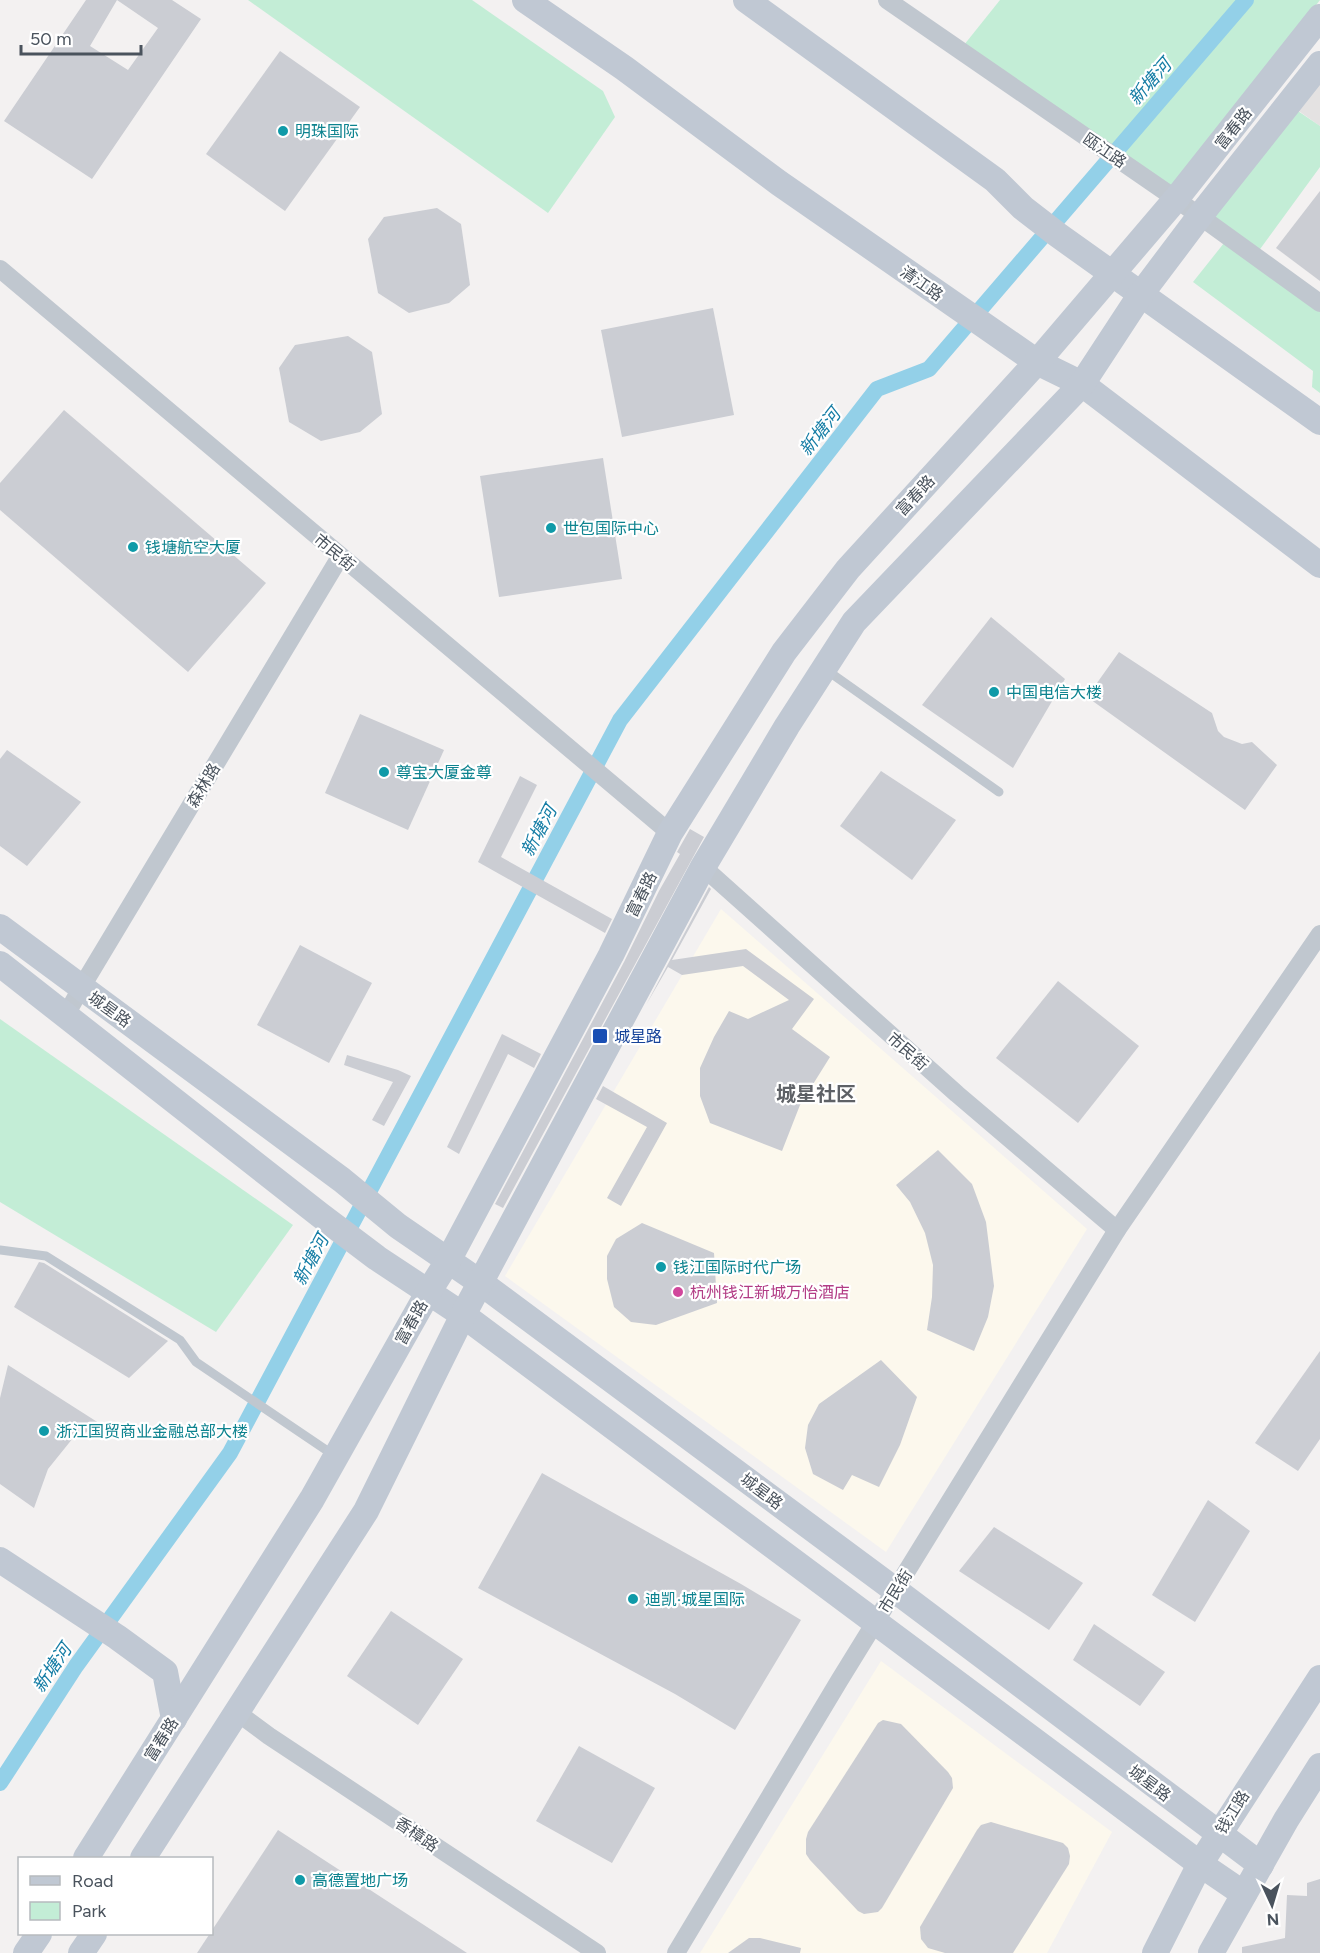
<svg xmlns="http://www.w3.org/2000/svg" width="1320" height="1953" font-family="Figtree,'Noto Sans SC',sans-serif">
  <rect width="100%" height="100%" fill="#f3f1f1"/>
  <g fill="#fcf8ed">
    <path d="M721 909 1087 1229 886 1552 505 1276Z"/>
    <path d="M881 1661 1112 1832 1047 1953H700Z"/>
  </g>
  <path fill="#e4e2e2" d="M1320 64V126L1289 104Z"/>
  <g fill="#c3edd6">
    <path d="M248 0H472L603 91 615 117 548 213Z"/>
    <path d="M1000 0H1320L1173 189 964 45Z"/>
    <path d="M1289 105 1320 126V167L1255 256 1320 303V393L1312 387 1313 371 1193 282 1228 238 1199 217Z"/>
    <path d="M0 1019 293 1225 216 1332 0 1202Z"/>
  </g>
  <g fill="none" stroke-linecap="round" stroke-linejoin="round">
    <path stroke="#93d0e8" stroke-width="16" d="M0 1783 76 1666 230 1453 620 720 877 389 929 369 1246 0"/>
  </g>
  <g fill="#cbcdd3">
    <path d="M86 0H117L90 46 128 70 158 28 117 0H172L201 19 92 179 4 121Z"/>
    <path d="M280 51 360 107 285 211 206 154Z"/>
    <path d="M1320 191V281L1276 248Z"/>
    <path d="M437 208 461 224 470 285 449 303 409 313 378 293 368 239 384 217Z"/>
    <path d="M713 308 734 415 622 437 601 330Z"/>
    <path d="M348 336 372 352 382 414 360 432 321 441 289 422 279 368 295 345Z"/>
    <path d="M64 410 266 583 188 672 0 510V483Z"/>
    <path d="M603 458 622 579 499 597 480 476Z"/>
    <path d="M991 617 1065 679 1013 768 922 705Z"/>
    <path d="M1119 652 1212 713 1218 731 1224 737 1242 744 1252 742 1277 765 1245 810 1087 697Z"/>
    <path d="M360 714 444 750 408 830 325 793Z"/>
    <path d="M7 750 81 802 27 866 0 846V759Z"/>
    <path d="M881 771 956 820 912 880 840 826Z"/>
    <path d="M520 776 537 785 501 857 612 919 605 933 478 862Z"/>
    <path d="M690 829 704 837 503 1208 495 1204 624 962 659 891 680 854 677 852Z"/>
    <path d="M709 887 711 889 672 960 746 949 814 999 792 1029 830 1057 800 1105 782 1151 710 1123 700 1096V1068L714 1037 729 1011 748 1019 789 1000 743 966 682 975 668 967 646 1005Z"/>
    <path d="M300 945 372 983 329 1063 257 1025Z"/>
    <path d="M1058 981 1139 1046 1078 1123 996 1058Z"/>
    <path d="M502 1034 541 1054 534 1068 508 1054 459 1154 447 1147Z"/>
    <path d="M347 1055 398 1070 411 1076 384 1126 372 1120 393 1082 344 1065Z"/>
    <path d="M603 1086 667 1123 621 1206 607 1198 647 1127 596 1099Z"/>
    <path d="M938 1150 972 1184 986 1222 994 1286 988 1317 974 1351 927 1330 932 1297 933 1265 925 1233 910 1202 896 1185Z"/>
    <path d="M642 1223 714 1253 717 1303 656 1325 631 1322 614 1307 607 1279V1256L616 1239Z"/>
    <path d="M39 1262 44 1263 168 1341 129 1378 14 1307Z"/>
    <path d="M1320 1351V1439L1298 1471 1255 1443Z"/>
    <path d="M881 1360 917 1397 900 1445 879 1487 852 1475 843 1490 813 1474 805 1448 808 1425 819 1404Z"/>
    <path d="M8 1365 102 1425 73 1438 48 1469 34 1508 0 1484V1398Z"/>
    <path d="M542 1473 741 1584 801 1620 735 1730 675 1694 478 1588Z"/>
    <path d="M1208 1500 1250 1531 1195 1622 1152 1595Z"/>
    <path d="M994 1527 1083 1583 1049 1630 959 1571Z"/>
    <path d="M391 1611 463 1659 418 1725 347 1676Z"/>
    <path d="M1094 1624 1165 1672 1140 1706 1073 1660Z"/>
    <path d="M883 1720 901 1724 948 1772 952 1778 953 1788 882 1908 878 1912 864 1914 858 1911 810 1860 806 1854V1839L808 1832 878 1723Z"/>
    <path d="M579 1746 655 1788 612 1863 536 1821Z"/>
    <path d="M991 1822 1063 1843 1068 1848 1070 1856 1069 1864 1013 1953H945L928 1948 921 1939 920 1927 977 1830 981 1825Z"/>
    <path d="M278 1830 467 1953H197Z"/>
    <path d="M1320 1879V1953H1242V1947L1285 1938 1287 1895 1307 1896V1883Z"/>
    <path d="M749 1938H760L801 1948 800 1953H728Z"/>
  </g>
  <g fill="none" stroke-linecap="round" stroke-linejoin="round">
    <g stroke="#c0c7cf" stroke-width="9">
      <path d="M825 669 999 792"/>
      <path d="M0 1250 46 1256 180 1340 196 1362 335 1456"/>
    </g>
    <g stroke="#c0c7cf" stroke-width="18">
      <path d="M887 0 1176 199 1320 303"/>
      <path d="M0 269 670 833"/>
      <path d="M703 867 957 1094 1117 1230"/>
      <path d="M66 1015 81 988 340 557"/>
      <path d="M238 1713 269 1736 597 1953"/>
      <path d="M676 1953 839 1681 1117 1230 1320 934"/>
    </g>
    <g stroke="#c0c8d3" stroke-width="26">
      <path d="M525 0 624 68 779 183 1037 362 1082 384 1320 565"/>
      <path d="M746 0 995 180 1023 208 1058 235 1320 422"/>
      <path d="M0 927 342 1180 398 1226 481 1283 895 1590 1261 1865"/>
      <path d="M0 964 320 1215 377 1258 463 1315 1200 1864 1244 1894"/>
      <path d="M0 1560 117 1637 165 1672 174 1719"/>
      <path d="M86 1858 312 1499 429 1291 448 1261 611 955 670 833 784 652 848 569 1037 362 1176 199 1320 17"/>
      <path d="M143 1858 366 1511 463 1315 703 867 787 726 854 622 1082 384 1141 294 1199 217 1320 64"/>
      <path d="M26 1953 39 1934"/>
      <path d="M81 1953 94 1934"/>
      <path d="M1155 1953 1200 1864 1320 1678"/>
      <path d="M1211 1953 1286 1820 1320 1766"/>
    </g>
  </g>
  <g fill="#0f9aa8" stroke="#fff" stroke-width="2">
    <circle cx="283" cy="131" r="6"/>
    <circle cx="551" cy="528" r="6"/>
    <circle cx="133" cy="547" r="6"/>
    <circle cx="994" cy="692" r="6"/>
    <circle cx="384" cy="772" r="6"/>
    <circle cx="661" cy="1267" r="6"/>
    <circle cx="44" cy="1431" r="6"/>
    <circle cx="633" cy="1599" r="6"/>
    <circle cx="300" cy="1880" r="6"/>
  </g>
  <rect fill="#1a4fb4" stroke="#fff" stroke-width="2" x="592" y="1028" width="16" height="16" rx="3"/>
  <circle fill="#d1479c" stroke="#fff" stroke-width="2" cx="678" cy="1292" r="6"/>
  <g text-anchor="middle" stroke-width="4.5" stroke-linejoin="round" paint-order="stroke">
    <g font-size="16" fill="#4a535d" stroke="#fff">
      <text transform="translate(1233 128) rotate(-52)" y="6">富春路</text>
      <text transform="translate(1105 150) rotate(34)" y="6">瓯江路</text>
      <text transform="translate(922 283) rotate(35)" y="6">清江路</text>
      <text transform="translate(915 495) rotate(-47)" y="6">富春路</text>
      <text transform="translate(335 552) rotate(40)" y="6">市民街</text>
      <text transform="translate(203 785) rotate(-59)" y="6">森林路</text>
      <text transform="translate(641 894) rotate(-64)" y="6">富春路</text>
      <text transform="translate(110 1009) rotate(36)" y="6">城星路</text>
      <text transform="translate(908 1051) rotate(42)" y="6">市民街</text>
      <text transform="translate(411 1322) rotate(-61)" y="6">富春路</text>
      <text transform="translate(762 1491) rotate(37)" y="6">城星路</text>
      <text transform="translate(895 1591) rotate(-58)" y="6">市民街</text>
      <text transform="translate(161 1739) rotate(-58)" y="6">富春路</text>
      <text transform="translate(1150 1783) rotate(37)" y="6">城星路</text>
      <text transform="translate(1232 1812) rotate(-58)" y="6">钱江路</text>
      <text transform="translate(417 1834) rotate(34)" y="6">香樟路</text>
    </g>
    <g font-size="16" fill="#0d838f" stroke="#fff" text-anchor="start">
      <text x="295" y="137">明珠国际</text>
      <text x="563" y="534">世包国际中心</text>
      <text x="145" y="553">钱塘航空大厦</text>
      <text x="1006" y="698">中国电信大楼</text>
      <text x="396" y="778">尊宝大厦金尊</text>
      <text x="673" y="1273">钱江国际时代广场</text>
      <text x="56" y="1437">浙江国贸商业金融总部大楼</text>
      <text x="645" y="1605">迪凯·城星国际</text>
      <text x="312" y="1886">高德置地广场</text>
    </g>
    <g font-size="16" fill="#164399" stroke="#fff" text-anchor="start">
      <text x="614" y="1042">城星路</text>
    </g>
    <g font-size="16" fill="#b23c85" stroke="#fff" text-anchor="start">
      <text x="690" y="1298">杭州钱江新城万怡酒店</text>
    </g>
    <g font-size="18" font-style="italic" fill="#157da5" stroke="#fff">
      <text transform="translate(1150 82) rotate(-49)" y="6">新塘河</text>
      <text transform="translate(820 432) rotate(-52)" y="6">新塘河</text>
      <text transform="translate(539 831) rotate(-62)" y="6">新塘河</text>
      <text transform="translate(311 1260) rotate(-62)" y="6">新塘河</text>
      <text transform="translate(52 1668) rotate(-56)" y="6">新塘河</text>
    </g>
    <g font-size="20" font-weight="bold" fill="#5e6166" stroke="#fff">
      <text x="816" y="1101">城星社区</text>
    </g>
  </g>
  <rect x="18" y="1857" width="195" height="78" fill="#ffffff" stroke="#b7babe" stroke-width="1.5"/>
  <rect x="30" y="1876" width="30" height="9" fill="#c0c8d3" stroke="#b7babe" stroke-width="1.5"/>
  <text x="72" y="1887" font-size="18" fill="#4a535d">Road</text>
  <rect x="30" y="1902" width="30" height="18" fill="#c3edd6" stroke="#b7babe" stroke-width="1.5"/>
  <text x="72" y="1917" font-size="18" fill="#4a535d">Park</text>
  <g transform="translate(1272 1905) rotate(176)" stroke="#ffffff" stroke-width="4.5" paint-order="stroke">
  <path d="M0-4.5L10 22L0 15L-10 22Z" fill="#4a535d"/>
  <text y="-9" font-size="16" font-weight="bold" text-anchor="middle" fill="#4a535d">N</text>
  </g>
  <path d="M21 45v9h120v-9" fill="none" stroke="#4a535d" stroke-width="3"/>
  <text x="30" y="45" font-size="18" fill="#4a535d" stroke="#ffffff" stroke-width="4.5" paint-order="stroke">50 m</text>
</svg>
